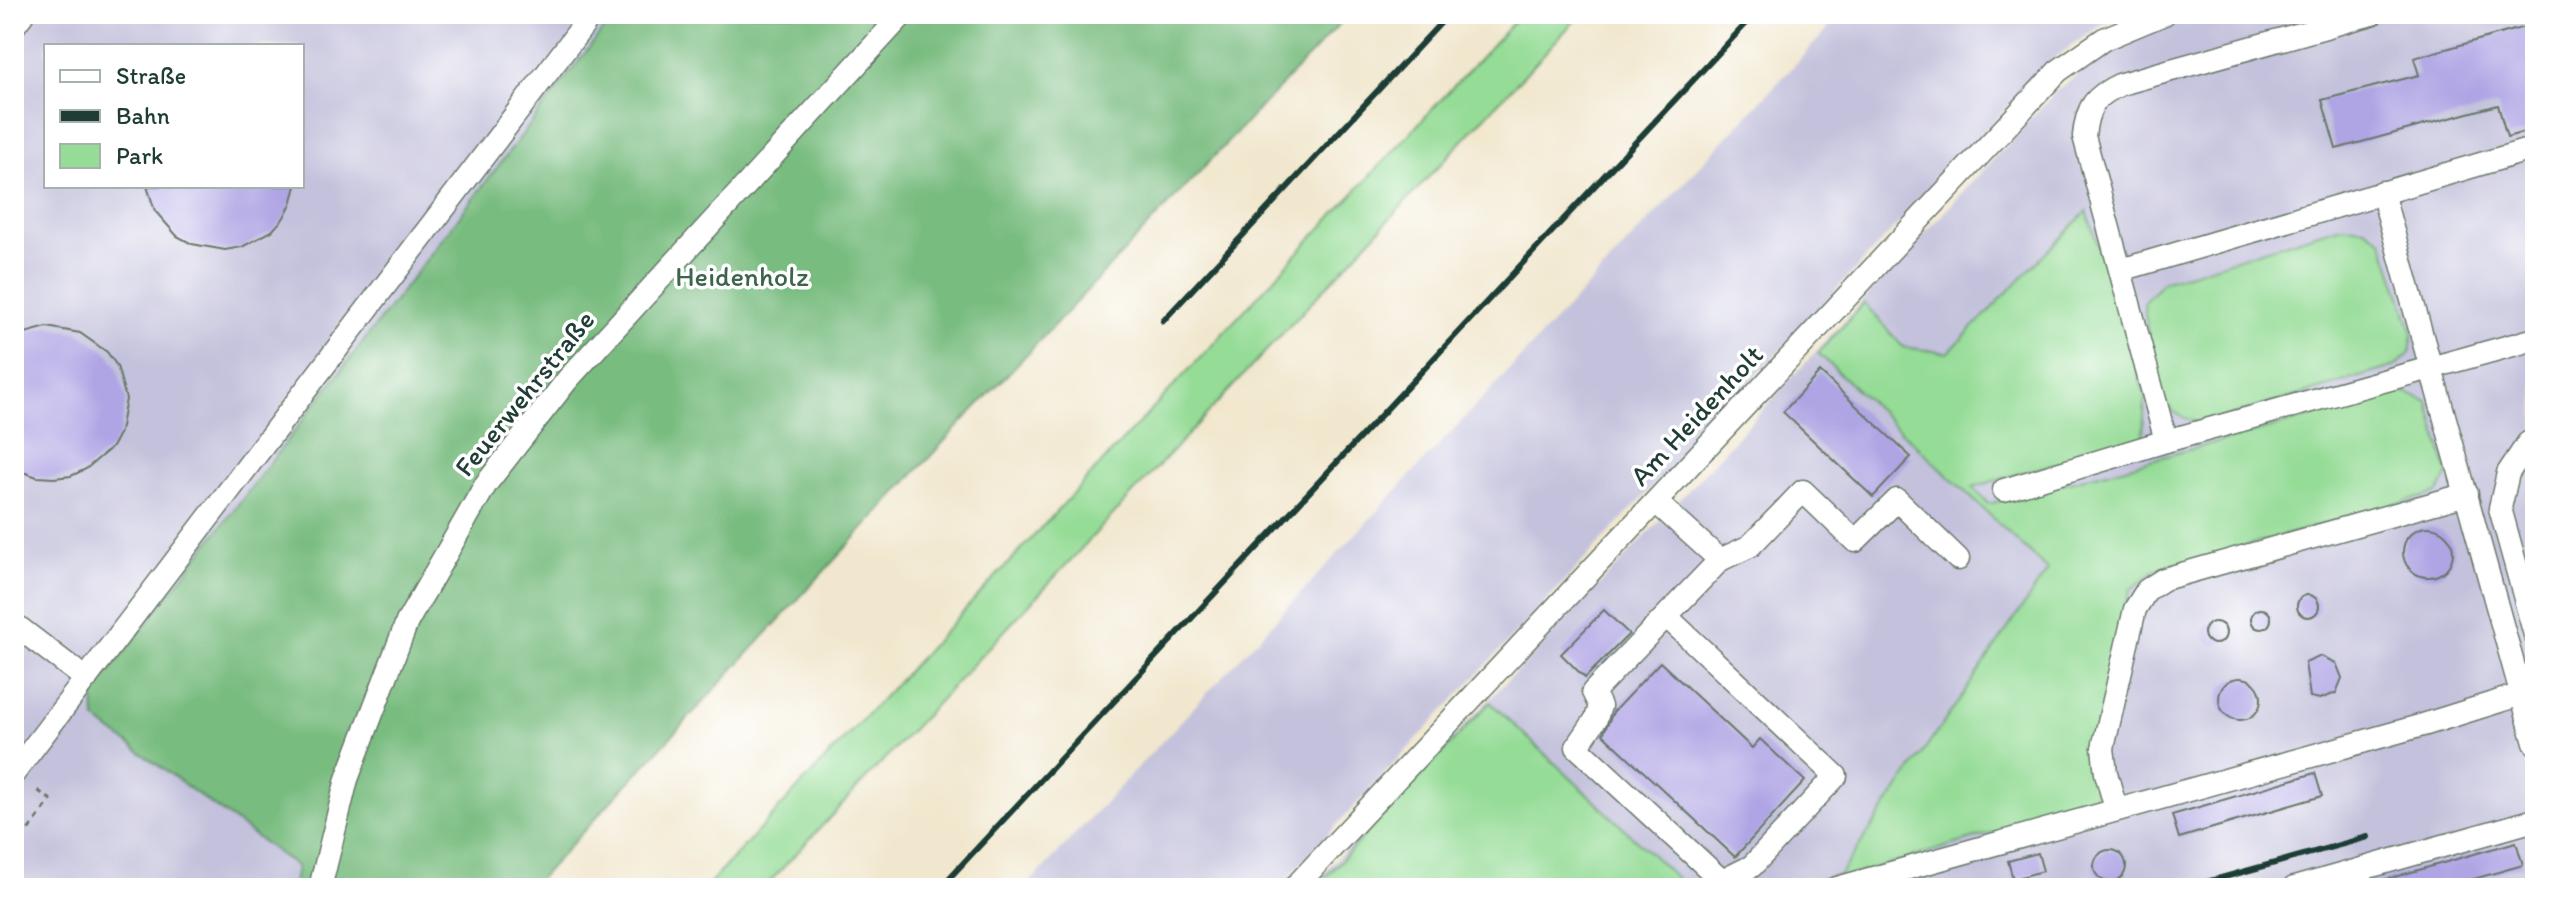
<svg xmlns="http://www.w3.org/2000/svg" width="2549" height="902" font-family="Itim,sans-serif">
  <rect width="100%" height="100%" fill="#fff"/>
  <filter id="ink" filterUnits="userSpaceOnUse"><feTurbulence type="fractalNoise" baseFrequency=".0125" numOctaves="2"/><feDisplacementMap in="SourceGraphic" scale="16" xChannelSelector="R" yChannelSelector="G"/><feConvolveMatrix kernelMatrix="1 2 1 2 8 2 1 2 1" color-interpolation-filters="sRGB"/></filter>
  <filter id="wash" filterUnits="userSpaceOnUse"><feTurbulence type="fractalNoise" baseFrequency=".006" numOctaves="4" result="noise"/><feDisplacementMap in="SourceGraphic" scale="32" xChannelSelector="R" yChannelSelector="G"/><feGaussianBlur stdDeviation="1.8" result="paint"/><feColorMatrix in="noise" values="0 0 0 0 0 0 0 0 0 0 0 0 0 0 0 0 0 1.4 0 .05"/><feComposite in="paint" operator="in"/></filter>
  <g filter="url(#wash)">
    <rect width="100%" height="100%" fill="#f1e7ce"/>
    <g fill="#c3c1db" fill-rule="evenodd">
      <path d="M14 14H615L94 692 95 720 297 867 293 888H14ZM46 46H302V186H46Z"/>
      <path d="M1842 14H2126L2100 26 2050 61 1278 888H1025Z"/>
      <path d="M2203 14H2535V888H1309L1645 537 2057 90 2101 57 2153 29Z"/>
    </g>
    <g fill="#95dc96" stroke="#5a8c65" stroke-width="2">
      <path d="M1521 14H1581L764 888H705Z"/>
      <path d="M2087 211 2145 396 2143 438 1973 487 1988 504 2403 392 2428 401 2448 474 2438 493 2154 571 2130 590 2094 746 2096 802 1809 888H1787L1840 874 2048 570 1818 353 1864 303 1903 347 1948 353Z"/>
      <path d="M2341 226 2365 228 2382 240 2413 333 2410 353 2396 366 2203 424C2188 420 2173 415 2165 402 2157 389 2145 319 2144 302L2162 282Z"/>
      <path d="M1490 702 1687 888H1315Z"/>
    </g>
    <path fill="#78bc7f" stroke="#4c7c5a" stroke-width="2" d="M615 14H1349L951 434 531 888H293L297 867 95 719 94 692Z"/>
    <g id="blocks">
      <g fill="#afa4e4">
        <path d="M2535 24V129L2507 137 2498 105 2336 149 2322 100 2419 75 2414 58Z"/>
        <path d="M147 186H296L291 204 283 219 272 231 242 247 225 250 192 244 177 236 155 211Z"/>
        <path d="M47 327 80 333 107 352 117 366 126 399 120 432 112 447 86 469 71 476 54 478 37 477 14 469V336Z"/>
        <path d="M1820 372 1911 457 1873 497 1783 412Z"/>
        <circle cx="2428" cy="552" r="25"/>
        <circle cx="2308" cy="606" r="11"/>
        <circle cx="2261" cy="619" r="10"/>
        <path d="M1604 610 1629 634 1585 678 1561 654Z"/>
        <circle cx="2215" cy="633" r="11"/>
        <path d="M2321 656 2336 663 2342 678 2336 693 2320 699 2310 697 2305 663Z"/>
        <path d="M1660 662 1752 748 1760 739 1805 781 1735 857 1603 734 1613 712Z"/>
        <circle cx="2240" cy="699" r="21"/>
        <path d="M2315 773 2322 796 2179 838 2172 815Z"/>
        <path d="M2516 842 2523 865 2442 888H2371L2370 884Z"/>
        <circle cx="2110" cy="866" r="16"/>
        <path d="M2038 853 2043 871 2013 879 2008 861Z"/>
      </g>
    </g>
  </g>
  <g filter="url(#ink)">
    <use href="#blocks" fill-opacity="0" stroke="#68786a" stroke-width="2"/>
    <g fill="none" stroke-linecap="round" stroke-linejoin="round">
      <g stroke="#68786a" stroke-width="25">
        <g id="minor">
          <path d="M14 26 23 14"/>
          <path d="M2382 192 2535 743"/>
          <path d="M2121 270 2535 148"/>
          <path d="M2535 439 2528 443 2508 473 2500 508 2535 635"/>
          <path d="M2166 441 2084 136C2087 106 2095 96 2121 84L2372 14"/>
          <path d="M2004 490 2166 441 2535 339"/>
          <path d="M1656 502 1720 560 1750 546 1803 491 1855 541 1897 500 1958 559"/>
          <path d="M1666 616 1836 776 1752 866 1722 881 1577 747 1596 719 1600 706 1593 692 1720 560"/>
          <path d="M14 624 86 679"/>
          <path d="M14 773 592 14"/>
          <path d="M2116 809 2106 773 2103 748 2135 609 2147 590 2164 579 2467 494"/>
          <path d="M320 888 347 779 407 622 486 484 568 379 903 14"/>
          <path d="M1294 888 2058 71 2104 39 2164 14"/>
          <path d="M1837 888 2423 725 2522 694"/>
          <path d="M2294 888 2535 820"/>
        </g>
      </g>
      <path stroke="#68786a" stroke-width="3" stroke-dasharray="6 6" stroke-linecap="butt" d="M14 849 51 800 33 787"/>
      <use href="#minor" stroke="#fff" stroke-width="22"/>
      <g stroke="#1f3d34" stroke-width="6">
        <path d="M1163 321 1449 14"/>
        <path d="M940 888 1755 14"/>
        <path d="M2185 888 2368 837"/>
      </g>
    </g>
  </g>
  <g text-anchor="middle" stroke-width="7" stroke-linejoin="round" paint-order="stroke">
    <g font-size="28" fill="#3c654c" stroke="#fff">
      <text x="742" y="286">Heidenholz</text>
    </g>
    <g font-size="28" fill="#1f3d34" stroke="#fff">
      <text transform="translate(524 393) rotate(-51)" y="10">Feuerwehrstraße</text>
      <text transform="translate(1696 415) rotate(-47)" y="10">Am Heidenholt</text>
    </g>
  </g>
  <rect width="2549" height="902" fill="none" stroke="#fff" stroke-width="48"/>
  <rect x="44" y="44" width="260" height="144" fill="#ffffff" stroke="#a5b1ae" stroke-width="2"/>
  <rect x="60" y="70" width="40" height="12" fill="#ffffff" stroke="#a5b1ae" stroke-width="2"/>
  <text x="116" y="84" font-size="24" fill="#1f3d34">Straße</text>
  <rect x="60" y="110" width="40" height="12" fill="#1f3d34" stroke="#a5b1ae" stroke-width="2"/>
  <text x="116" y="124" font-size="24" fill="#1f3d34">Bahn</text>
  <rect x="60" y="144" width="40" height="24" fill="#95dc96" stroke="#a5b1ae" stroke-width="2"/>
  <text x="116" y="164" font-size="24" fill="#1f3d34">Park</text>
</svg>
